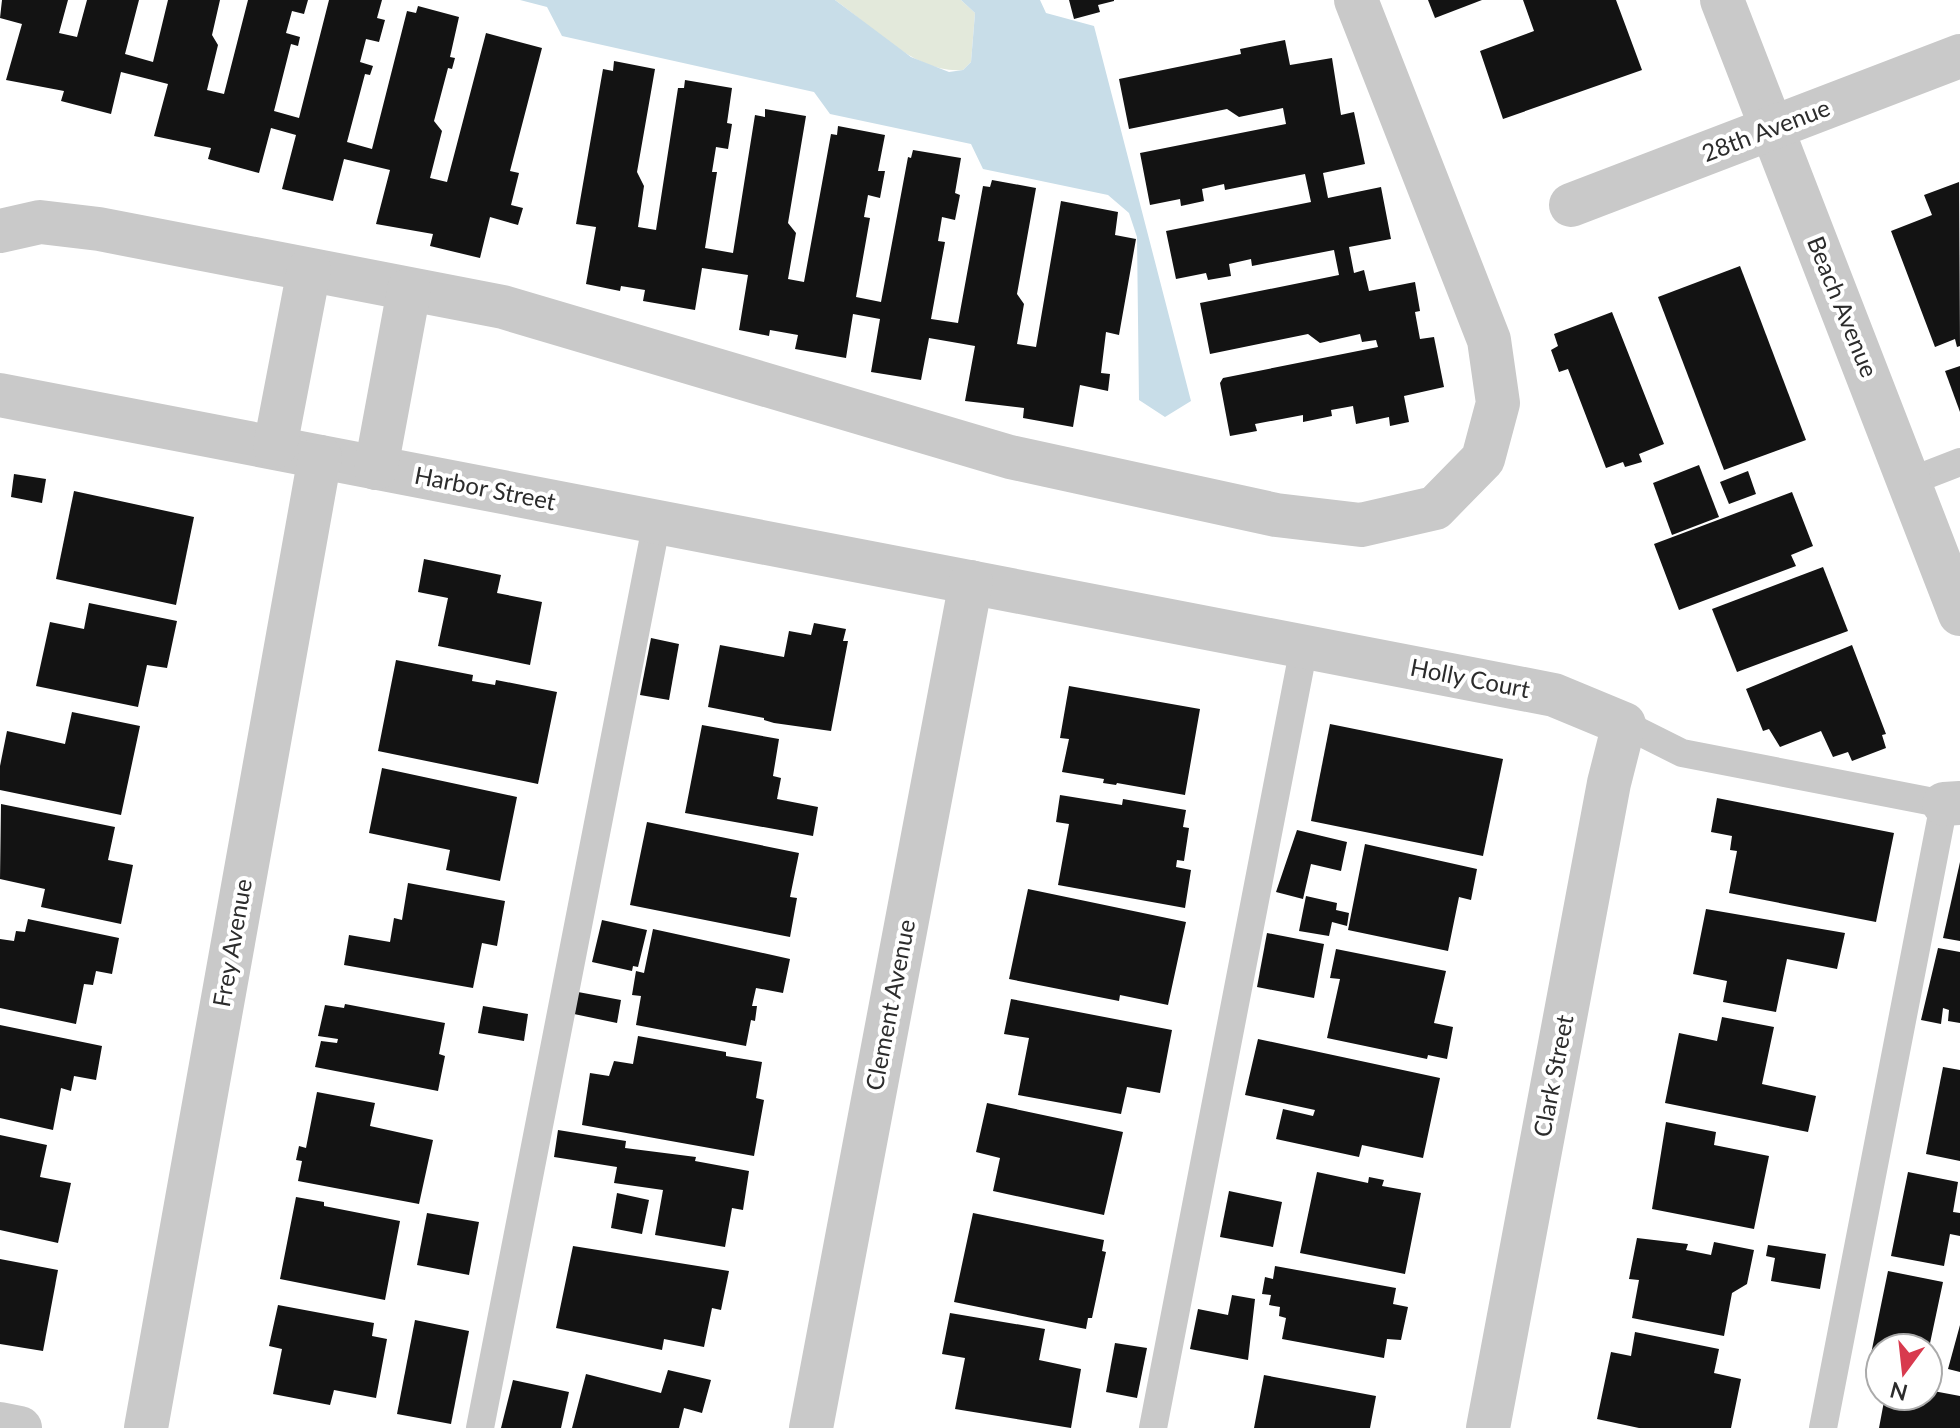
<svg xmlns="http://www.w3.org/2000/svg" width="1960" height="1428" font-family="Lato,sans-serif">
  <rect width="100%" height="100%" fill="#fff"/>
  <path fill="#e3e9db" d="M835 0H961L975 13 971 62 963 70C915 74 872 26 835 0Z"/>
  <path fill="#c8dde8" d="M520 0H835L911 57 949 72 963 70 971 62 975 13 961 0H1040L1046 13 1094 26 1191 401 1165 417 1139 400 1137 237 1129 213 1108 195 983 169 971 144 830 114 814 92 562 36 547 7Z"/>
  <g fill="#131313">
    <path d="M2 0H68L59 33 77 37 87 0H139L125 54 153 62 168 0H220L212 35 218 45 207 90 224 94 248 0H308L304 14 292 11 286 33 300 37 298 46 291 44 274 111 299 118 329 0H382L377 18 385 20 379 42 366 39 360 62 373 66 370 75 365 74 347 142 372 149 407 11 416 13 418 6 459 17 450 57 455 58 452 69 448 68 434 121 442 131 430 178 447 182 486 33 542 48 510 171 519 173 511 205 523 208 518 225 490 217 480 258 430 246 433 234 376 224 390 170 344 159 333 201 282 189 296 135 271 128 259 173 208 159 211 148 154 136 168 84 121 72 111 114 61 101 64 91 6 80 22 24 0 18Z"/>
    <path d="M1069 0H1114V1L1098 5 1100 12 1074 19Z"/>
    <path d="M1428 0H1482L1435 18Z"/>
    <path d="M1523 0H1616L1642 70 1503 119 1480 51 1534 31Z"/>
    <path d="M1285 40 1290 65 1332 58 1341 115 1354 112 1365 164 1323 173 1328 198 1381 187 1391 239 1349 247 1354 273 1364 270 1369 291 1415 282 1420 311 1415 312 1420 339 1434 337 1444 387 1404 396 1409 422 1390 426 1389 417 1356 424 1353 406 1331 410 1332 416 1303 422V415L1255 424 1257 431 1230 436 1220 383 1223 378 1378 347 1376 340 1362 342 1360 334 1320 343 1308 334 1210 354 1200 303 1339 275 1334 250 1252 266 1251 259 1229 264 1231 276 1208 280 1206 273 1176 279 1166 231 1311 202 1305 174 1225 190 1224 184 1202 189 1204 201 1181 206 1180 199 1150 205 1140 153 1286 124 1283 108 1239 117 1227 109 1129 129 1119 79 1241 54 1240 49Z"/>
    <path d="M614 61 655 69 637 172 644 186 638 227 656 230 678 88H684L685 80 732 88 727 123 732 124 728 149 716 147 712 172H717L705 248 733 253 755 115 765 117V109L806 116 788 223 796 233 788 279 804 282 831 134 837 135 838 126 885 135 878 171H885L880 198 868 195 864 217 870 218 856 297 881 302 908 157 911 158 913 150 961 158 955 193 960 195 955 220 942 217 938 241 945 242 931 319 958 323 983 186 990 187 992 180 1036 188 1017 294 1024 304 1017 344 1036 347 1061 201 1118 212 1115 235 1136 239 1119 335 1106 332 1101 373 1110 374 1108 391 1080 385 1073 427 1023 418 1024 408 965 401 975 346 929 338 921 380 871 372 880 319 853 314 846 358 795 349 798 335 770 330 769 336 739 330 748 275 702 268 695 310 643 301 645 290 621 286 620 291 586 284 596 227 576 224 603 69 613 71Z"/>
    <path d="M1959 182 1960 346 1957 347 1955 339 1935 347 1891 231 1932 215 1924 195Z"/>
    <path d="M1740 266 1806 440 1724 470 1658 297Z"/>
    <path d="M1612 312 1664 444 1639 454 1642 462 1625 467 1623 462 1606 468 1568 369 1559 372 1551 350 1558 346 1554 334Z"/>
    <path d="M1960 366V412L1945 371Z"/>
    <path d="M1699 465 1719 517 1672 535 1653 483Z"/>
    <path d="M1748 471 1756 494 1729 504 1720 482Z"/>
    <path d="M14 474 46 479 42 503 11 497Z"/>
    <path d="M74 491 194 517 176 605 56 579Z"/>
    <path d="M1792 492 1813 546 1791 555 1796 566 1679 610 1654 544Z"/>
    <path d="M424 559 501 575 497 593 542 602 530 665 438 646 448 598 418 592Z"/>
    <path d="M1823 567 1848 631 1737 672 1712 609Z"/>
    <path d="M89 603 177 621 167 668 147 665 138 707 36 686 50 622 84 629Z"/>
    <path d="M814 623 846 629 843 641H848L831 731 774 723 764 720V718L708 707 720 645 784 657 789 631 811 635Z"/>
    <path d="M651 638 679 644 669 700 640 695Z"/>
    <path d="M1852 645 1886 734 1882 735 1886 748 1852 761 1848 752 1833 757 1821 731 1780 747 1769 729 1763 731 1746 689Z"/>
    <path d="M396 660 473 675 472 681 495 685 496 680 557 692 538 784 378 751Z"/>
    <path d="M1069 686 1200 709 1185 795 1117 783 1116 785 1103 783 1104 779 1062 772 1069 739 1060 738Z"/>
    <path d="M72 712 140 726 121 815 0 790V766L7 731 65 744Z"/>
    <path d="M1330 724 1503 759 1483 856 1311 821Z"/>
    <path d="M702 725 779 739 773 776 781 778 777 799 818 807 813 836 685 813Z"/>
    <path d="M382 768 517 797 500 881 446 870 450 850 369 833Z"/>
    <path d="M1060 795 1122 805 1123 799 1186 810 1183 827 1189 828 1184 861 1177 860 1176 867 1191 870 1185 908 1058 885 1069 824 1056 822Z"/>
    <path d="M1717 798 1894 833 1876 922 1729 893 1737 851 1730 850 1732 836 1711 832Z"/>
    <path d="M1 804 115 827 108 860 133 865 121 924 41 907 45 889 0 879Z"/>
    <path d="M647 822 799 853 790 897 797 898 790 937 630 905Z"/>
    <path d="M1297 830 1347 842 1341 871 1311 864 1303 899 1276 892Z"/>
    <path d="M1365 844 1477 869 1471 900 1459 897 1448 951 1348 930Z"/>
    <path d="M1960 862V941L1943 938Z"/>
    <path d="M408 883 505 901 497 946 482 943 473 988 344 965 349 935 390 942 394 918 402 920Z"/>
    <path d="M1028 889 1186 922 1168 1005 1120 995 1119 1001 1009 979Z"/>
    <path d="M1306 896 1337 903 1336 910 1349 913 1347 926 1332 922 1329 936 1299 931Z"/>
    <path d="M1706 909 1845 933 1837 969 1787 959 1776 1012 1723 1002 1727 981 1693 974Z"/>
    <path d="M28 919 119 938 112 974 96 971 93 985 84 984 76 1024 0 1008V939L14 941 16 931 25 932Z"/>
    <path d="M602 920 647 930 638 967 633 966 632 971 592 962Z"/>
    <path d="M653 929 790 959 783 993 756 988 752 1006H757L755 1021 751 1020 746 1046 636 1025 641 996 632 995 636 971 644 973Z"/>
    <path d="M1267 933 1324 944 1314 998 1257 987Z"/>
    <path d="M1938 948 1960 952V1023L1948 1021 1949 1010 1943 1008 1941 1024 1921 1020Z"/>
    <path d="M1336 949 1446 971 1434 1023 1453 1027 1447 1059 1428 1055 1427 1059 1327 1038 1340 979 1330 978Z"/>
    <path d="M578 992 621 1000 617 1023 574 1014Z"/>
    <path d="M1011 999 1172 1030 1160 1093 1127 1087 1121 1114 1018 1095 1029 1038 1004 1034Z"/>
    <path d="M345 1004 445 1023 439 1054 445 1056 438 1091 315 1067 321 1041 337 1043 338 1039 318 1036 325 1005 344 1008Z"/>
    <path d="M483 1006 528 1014 524 1041 478 1033Z"/>
    <path d="M1722 1017 1774 1027 1762 1084 1816 1096 1808 1132 1665 1103 1679 1033 1717 1041Z"/>
    <path d="M0 1025 102 1046 96 1080 74 1076 71 1091 61 1088 53 1130 0 1118Z"/>
    <path d="M638 1036 726 1052V1056L762 1062 756 1098 764 1100 754 1156 582 1125 590 1073 609 1076 614 1061 633 1064Z"/>
    <path d="M1258 1039 1440 1078 1423 1158 1362 1145 1359 1157 1276 1139 1283 1109 1313 1116 1315 1110 1245 1095Z"/>
    <path d="M1943 1067 1960 1070V1161L1926 1154Z"/>
    <path d="M317 1092 375 1103 370 1126 433 1140 419 1204 298 1181 302 1161 296 1160 299 1146 306 1148Z"/>
    <path d="M987 1103 1123 1132 1104 1215 993 1191 1000 1158 976 1152Z"/>
    <path d="M1666 1122 1716 1132 1714 1145 1769 1156 1754 1229 1652 1209Z"/>
    <path d="M558 1130 626 1141 625 1148 696 1157 695 1161 749 1171 743 1210 732 1208 725 1247 655 1235 663 1190 614 1183 617 1167 554 1157Z"/>
    <path d="M0 1135 47 1145 40 1177 71 1183 58 1243 0 1230Z"/>
    <path d="M1317 1172 1368 1183 1369 1177 1384 1180 1382 1186 1421 1193 1405 1274 1300 1253Z"/>
    <path d="M1908 1172 1958 1182 1953 1212 1960 1213V1236L1950 1234 1944 1266 1891 1256Z"/>
    <path d="M1229 1191 1282 1202 1273 1247 1220 1237Z"/>
    <path d="M617 1193 649 1200 642 1234 611 1228Z"/>
    <path d="M296 1197 324 1202V1206L400 1221 385 1300 280 1279Z"/>
    <path d="M427 1213 479 1222 469 1275 417 1265Z"/>
    <path d="M973 1213 1104 1240 1102 1251 1106 1252 1092 1318H1088L1086 1329 954 1302Z"/>
    <path d="M1637 1238 1688 1244 1686 1250 1711 1255 1714 1242 1754 1250 1747 1284 1732 1293 1724 1336 1632 1318 1639 1280 1629 1279Z"/>
    <path d="M1768 1245 1826 1254 1820 1289 1771 1281 1775 1258 1766 1256Z"/>
    <path d="M573 1246 729 1271 721 1310 712 1308 704 1347 664 1339 662 1350 556 1328Z"/>
    <path d="M0 1259 58 1270 43 1351 0 1344Z"/>
    <path d="M1275 1266 1396 1288 1393 1304 1408 1307 1401 1340 1387 1339 1384 1358 1282 1339 1286 1318 1279 1316 1280 1307 1269 1305 1271 1295 1262 1294 1265 1277 1273 1279Z"/>
    <path d="M1888 1271 1943 1282 1929 1348H1880V1356L1871 1354Z"/>
    <path d="M1232 1295 1255 1299 1248 1360 1190 1349 1198 1309 1228 1315Z"/>
    <path d="M278 1305 374 1323 372 1336 387 1339 376 1398 334 1390 330 1405 273 1394 282 1349 269 1346Z"/>
    <path d="M950 1313 1045 1329 1039 1360 1081 1369 1071 1428 955 1409 965 1358 942 1354Z"/>
    <path d="M415 1320 469 1331 451 1424 397 1414Z"/>
    <path d="M1960 1325V1372L1948 1369Z"/>
    <path d="M1635 1332 1719 1349 1714 1373 1741 1379 1731 1428H1639L1597 1419 1611 1352 1631 1356Z"/>
    <path d="M1115 1343 1147 1348 1137 1398 1106 1392Z"/>
    <path d="M668 1370 711 1380 702 1413 684 1408 679 1428H572L586 1374 661 1393Z"/>
    <path d="M1264 1375 1376 1396 1370 1428H1254Z"/>
    <path d="M513 1380 569 1392 561 1428H501Z"/>
    <path d="M1928 1390 1960 1396V1428H1879L1885 1396H1928Z"/>
  </g>
  <g fill="none" stroke-linecap="round" stroke-linejoin="round">
    <g stroke="#c9c9c9" stroke-width="28">
      <path d="M1911 481 1960 462"/>
      <path d="M1624 724 1682 753 1944 804 1823 1428"/>
      <path d="M480 1428 657 521"/>
      <path d="M1153 1428 1304 647"/>
    </g>
    <g stroke="#c9c9c9" stroke-width="44">
      <path d="M1722 0 1960 614"/>
      <path d="M1571 205 1960 56"/>
      <path d="M0 231 40 222 99 229 503 307 1010 457 1276 515 1361 525 1435 508 1483 459 1498 403 1489 340 1356 0"/>
      <path d="M0 395 1554 695 1624 724 1609 783 1488 1428"/>
      <path d="M275 447 309 270"/>
      <path d="M376 468 409 290"/>
      <path d="M1944 804 1960 803"/>
      <path d="M0 1424 20 1428"/>
      <path d="M146 1428 320 457"/>
      <path d="M811 1428 971 582"/>
    </g>
  </g>
  <g text-anchor="middle" stroke-width="8" stroke-linejoin="round" paint-order="stroke">
    <g font-size="24" fill="#2c2c2c" stroke="#fff">
      <text transform="translate(1766 131) rotate(-21)" y="8">28th Avenue</text>
      <text transform="translate(1842 307) rotate(68)" y="8">Beach Avenue</text>
      <text transform="translate(485 489) rotate(11)" y="8">Harbor Street</text>
      <text transform="translate(1470 679) rotate(11)" y="8">Holly Court</text>
      <text transform="translate(233 943) rotate(-80)" y="8">Frey Avenue</text>
      <text transform="translate(891 1005) rotate(-79)" y="8">Clement Avenue</text>
      <text transform="translate(1554 1076) rotate(-79)" y="8">Clark Street</text>
    </g>
  </g>
  <g transform="translate(1904 1372) rotate(195)"><circle r="38" fill="#ffffff" stroke="#ababab" stroke-width="2"/>
  <path d="M0-6L14 30L0 20L-14 30Z" fill="#d83a4e"/>
  <text y="-12" font-size="22" font-weight="bold" text-anchor="middle" fill="#2c2c2c">N</text>
  </g>
</svg>
